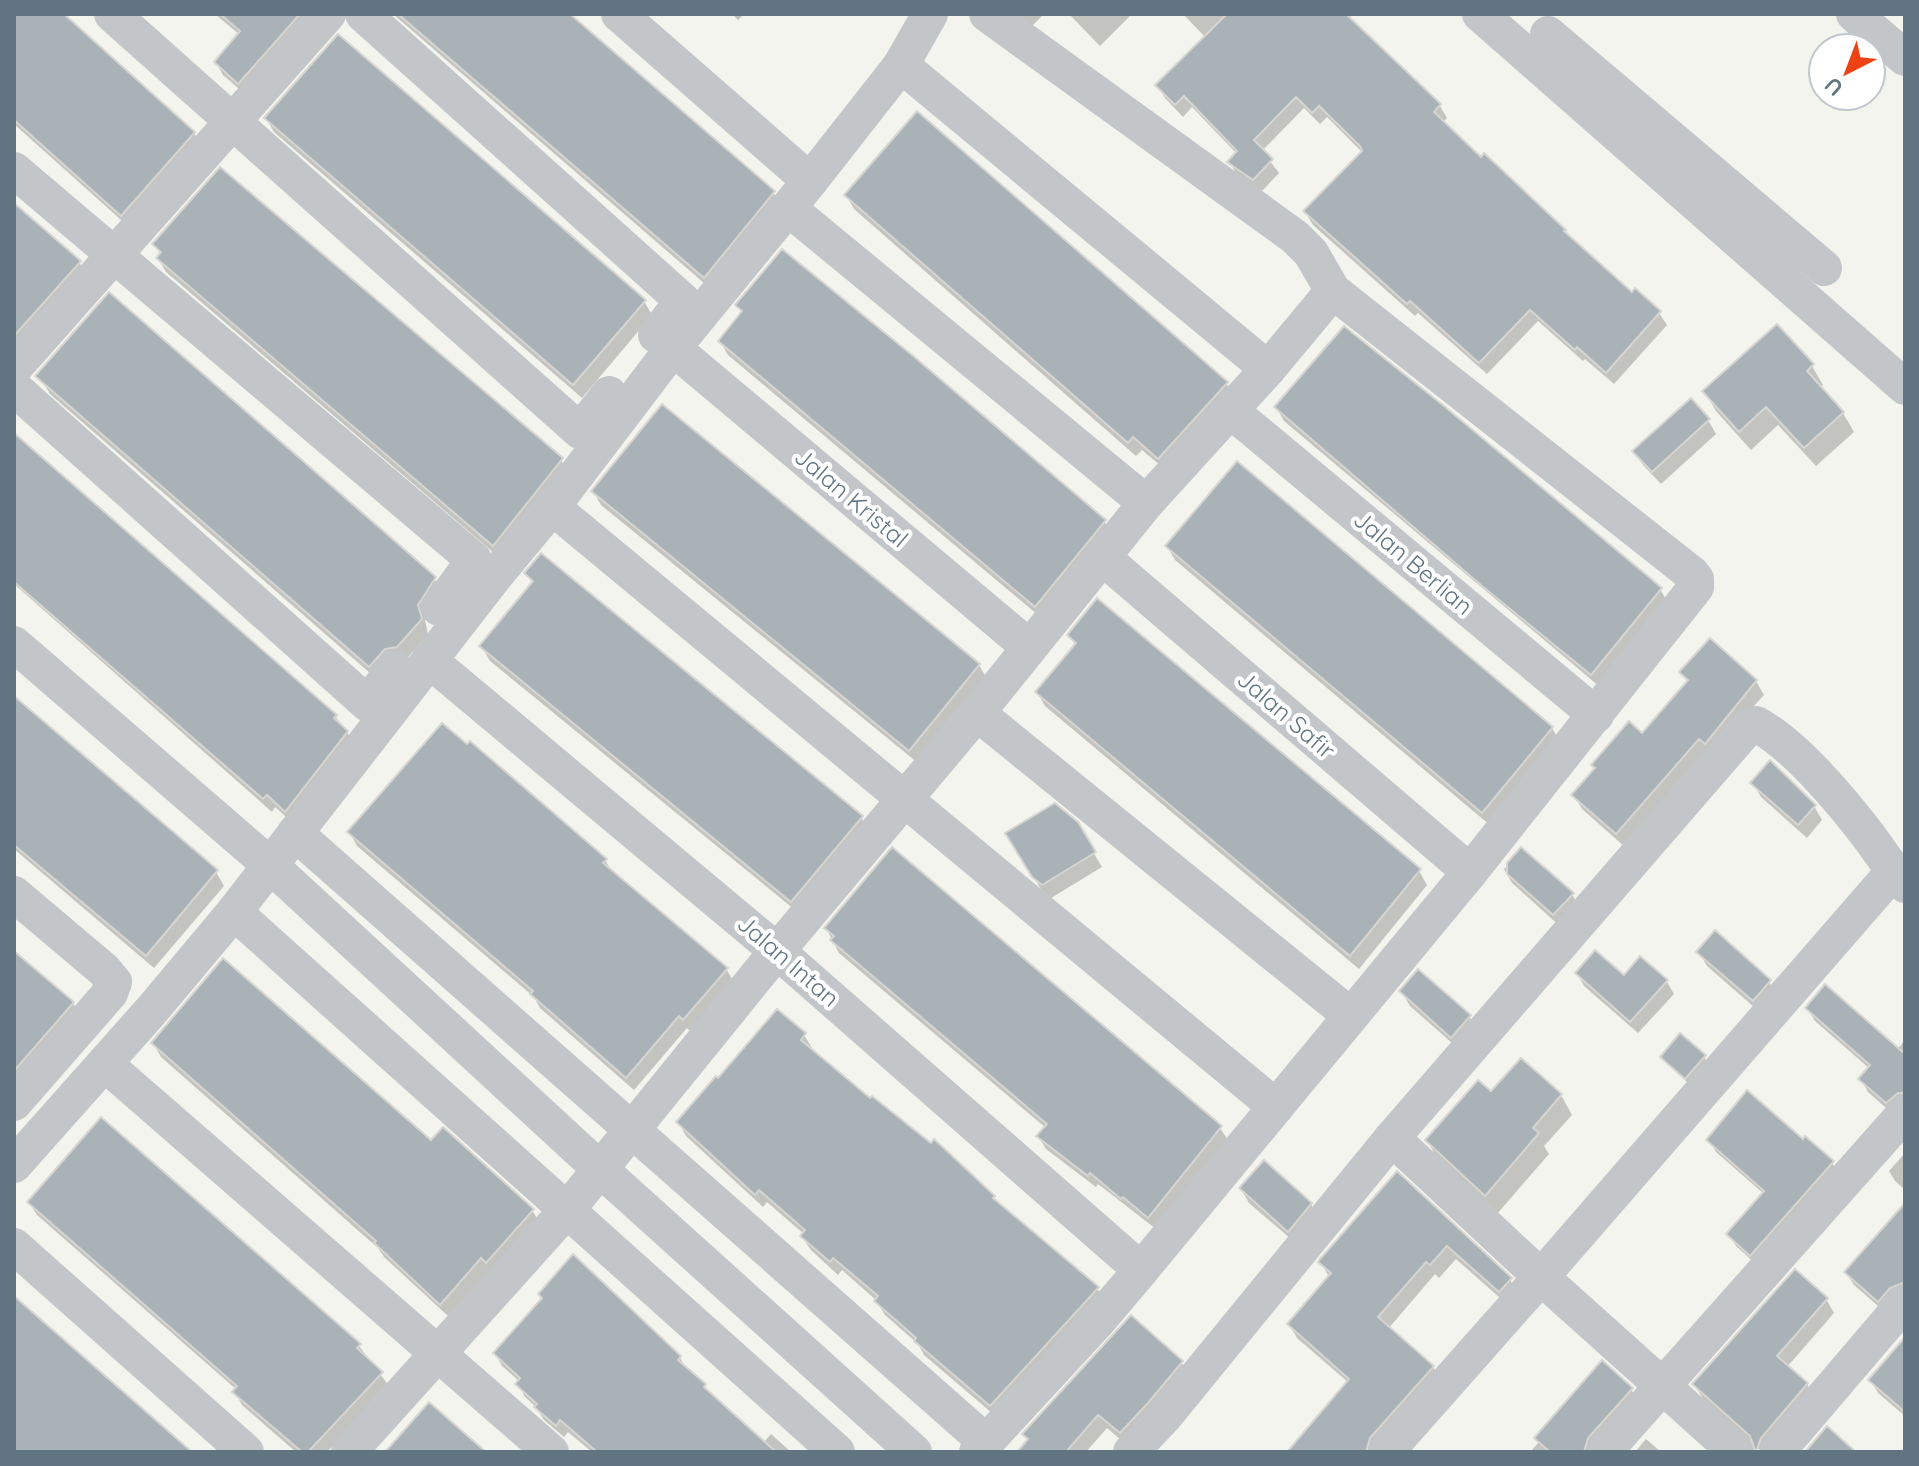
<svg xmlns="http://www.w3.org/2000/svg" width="1919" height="1466" font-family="Quicksand,sans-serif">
  <rect width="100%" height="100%" fill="#f4f4ef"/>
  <g fill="#0003">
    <path d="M14 14H61L194 133 202 147 130 228 14 124Z"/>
    <path d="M215 14H318L246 95 223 75 216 62 240 35Z"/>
    <path d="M393 14H566L773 192 781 206 712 290Z"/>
    <path d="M732 14H744L738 20Z"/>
    <path d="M1015 14H1044L1032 26Z"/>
    <path d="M1069 14H1132L1100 46Z"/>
    <path d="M1183 14H1353L1348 19 1440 106 1447 118 1442 123 1481 160 1484 156 1568 237 1632 295 1659 313 1667 325 1614 384 1585 359 1583 361 1538 321 1487 374 1418 313 1415 316 1313 225 1305 212 1363 153 1327 117 1320 124 1304 108 1262 151 1279 173 1261 192 1237 175 1230 162 1237 154 1192 107 1183 117 1165 98 1158 86 1206 38Z"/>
    <path d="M266 118 644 301 652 315 582 398 274 132Z"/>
    <path d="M846 195 1226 383 1234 397 1167 471 1142 450 1136 456 854 209Z"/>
    <path d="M14 206 79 262 87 276 14 356Z"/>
    <path d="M155 244 561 460 569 474 501 559 166 272 158 258 161 255Z"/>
    <path d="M738 305 1104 521 1112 535 1044 620 728 355 720 341 743 314Z"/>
    <path d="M1777 327 1812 366 1823 385 1820 388 1843 413 1854 432 1816 466 1778 425 1751 450 1716 411 1705 392Z"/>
    <path d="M42 380 434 578 442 592 425 620 428 634 405 661 378 680 50 394Z"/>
    <path d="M1276 407 1660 589 1668 603 1600 687 1284 421Z"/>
    <path d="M1708 420 1716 434 1661 484 1643 465 1635 451Z"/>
    <path d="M14 436 335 716 347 732 355 746 294 824 275 807 272 812 14 584Z"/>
    <path d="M593 491 979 665 987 679 918 763 601 505Z"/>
    <path d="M1167 546 1552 728 1560 742 1491 826 1175 560Z"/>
    <path d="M527 574 861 817 869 831 800 914 490 661 482 647 533 584Z"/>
    <path d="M1069 635 1419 871 1427 885 1359 969 1045 706 1037 692 1076 646Z"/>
    <path d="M1682 673 1756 681 1764 695 1625 847 1582 809 1574 795 1642 736 1688 683Z"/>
    <path d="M14 699 216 872 224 886 154 968 14 849Z"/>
    <path d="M1753 783 1814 806 1822 820 1807 838 1761 797Z"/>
    <path d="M1076 823 1102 867 1051 898 1042 891 1008 834Z"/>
    <path d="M350 833 605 860 613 874 726 969 734 982 691 1032 687 1028 634 1090 540 1008 534 997 357 846Z"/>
    <path d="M1522 850 1572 894 1580 908 1562 928 1512 883 1504 869Z"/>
    <path d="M826 928 1220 1128 1228 1140 1156 1229 1098 1184 1096 1187 1046 1149 1038 1136 1046 1128 839 953Z"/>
    <path d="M1699 952 1769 982 1778 996 1762 1014 1707 966Z"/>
    <path d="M14 954 73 1003 81 1017 14 1094Z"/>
    <path d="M1640 959 1667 982 1674 994 1638 1033 1584 986 1577 973 1624 978Z"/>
    <path d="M1402 992 1469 1016 1477 1030 1460 1050 1410 1006Z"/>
    <path d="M1807 1008 1897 1050 1905 1040V1106L1894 1115 1868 1092 1861 1079 1870 1069 1815 1021Z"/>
    <path d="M804 1035 812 1048 811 1051 993 1197 997 1203 1097 1288 1105 1302 999 1419 924 1355 918 1344 885 1315 876 1300 842 1270 838 1275 811 1250 802 1237 804 1234 767 1202 763 1207 686 1136 678 1122 718 1080Z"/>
    <path d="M153 1043 432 1143 532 1210 540 1223 448 1316 384 1257 378 1248 161 1057Z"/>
    <path d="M1704 1057 1708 1063 1689 1084 1662 1058Z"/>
    <path d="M1491 1094 1561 1095 1572 1115 1544 1146 1549 1154 1497 1214 1438 1160 1427 1140Z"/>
    <path d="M1709 1140 1803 1142 1832 1163 1839 1174 1758 1266 1736 1246 1729 1234 1764 1194 1716 1152Z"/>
    <path d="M1905 1153V1190L1895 1181 1889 1171Z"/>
    <path d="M1397 1174 1510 1280 1518 1293 1508 1305 1456 1259 1439 1278 1435 1274 1388 1329 1433 1367 1441 1381 1378 1452H1287L1349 1383 1297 1338 1289 1324 1329 1277 1321 1262Z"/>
    <path d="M1241 1189 1311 1204 1319 1218 1297 1244 1249 1203Z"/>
    <path d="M29 1202 359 1346 389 1386 327 1452H296L242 1405 235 1392 237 1390 37 1215Z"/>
    <path d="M1905 1207V1295L1886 1313 1854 1285 1846 1272Z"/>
    <path d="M1826 1299 1834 1313 1787 1367 1807 1384 1815 1398 1760 1450 1703 1399 1695 1385Z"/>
    <path d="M1905 1338V1416L1878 1393 1871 1380Z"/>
    <path d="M495 1353 680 1358 688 1372 704 1386 709 1394 763 1443 771 1434 791 1452H592L568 1432 564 1437 544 1420 536 1407 525 1397 518 1384 520 1382 502 1366Z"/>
    <path d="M1181 1362 1190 1376 1128 1446 1107 1428 1086 1452H1019L1029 1441 1025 1434Z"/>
    <path d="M1631 1389 1639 1403 1596 1452H1530L1539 1442Z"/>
    <path d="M1646 1439 1661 1452H1635Z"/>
  </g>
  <g fill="#a9b2b6" stroke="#d5d5d2" stroke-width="2">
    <path d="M14 14H64L195 132 121 216 14 120Z"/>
    <path d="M220 14H300L238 84 214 62 240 31Z"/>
    <path d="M398 14H570L775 191 704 278Z"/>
    <path d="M1227 14H1346L1441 104 1434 112 1481 157 1484 153 1566 230 1564 231 1632 292 1635 288 1661 311 1606 373 1577 347 1575 350 1530 310 1479 363 1410 301 1407 304 1303 211 1362 151 1360 146 1319 106 1312 113 1296 97 1254 140 1273 159 1253 180 1227 162 1237 151 1184 96 1175 105 1155 85Z"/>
    <path d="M338 34 646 300 573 385 264 118Z"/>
    <path d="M917 111 1228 382 1158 459 1133 437 1128 443 844 195Z"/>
    <path d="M220 167 563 458 493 546 156 258 161 252 152 244Z"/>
    <path d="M14 203 81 261 14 336Z"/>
    <path d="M782 249 912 355 1106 520 1035 607 718 341 742 311 735 305Z"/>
    <path d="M109 292 436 577 418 605 422 619 397 647 385 649 369 667 35 376Z"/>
    <path d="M1777 324 1814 364 1807 371 1844 412 1804 448 1766 407 1739 432 1702 391Z"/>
    <path d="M1344 326 1444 406 1662 588 1591 675 1482 586 1274 407Z"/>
    <path d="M1691 398 1710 419 1652 472 1632 451Z"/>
    <path d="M662 404 980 664 909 751 591 491Z"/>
    <path d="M14 433 337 715 334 718 348 731 285 812 267 795 263 799 14 582Z"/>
    <path d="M1237 461 1553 727 1482 813 1165 546Z"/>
    <path d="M541 553 863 816 791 902 479 646 533 581 524 573Z"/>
    <path d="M1097 598 1421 869 1350 956 1035 692 1076 643 1067 635Z"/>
    <path d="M1710 638 1757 680 1705 744 1699 739 1616 834 1571 795 1595 768 1591 765 1629 721 1642 733 1688 680 1679 672Z"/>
    <path d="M14 696 218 870 146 956 14 845Z"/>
    <path d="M442 723 467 744 470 741 534 796 607 859 603 863 728 968 683 1020 679 1016 626 1078 530 994 533 991 347 832Z"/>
    <path d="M1770 760 1816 805 1798 825 1750 783Z"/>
    <path d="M1055 803 1078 822 1096 852 1042 885 1032 877 1005 833Z"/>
    <path d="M892 847 1222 1126 1148 1218 1123 1197 1121 1199 1090 1173 1088 1176 1036 1136 1047 1124 830 940 834 936 824 928Z"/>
    <path d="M1521 847 1574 893 1553 915 1507 874V863Z"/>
    <path d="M1715 930 1771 980 1753 1001 1696 952Z"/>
    <path d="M1595 950 1624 975 1640 956 1668 980 1630 1022 1575 973Z"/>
    <path d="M14 951 74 1002 14 1071Z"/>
    <path d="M223 958 431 1140 443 1127 534 1209 486 1263 481 1258 440 1305 374 1243 376 1241 151 1043Z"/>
    <path d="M1418 969 1471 1015 1451 1038 1399 991Z"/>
    <path d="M1825 984 1905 1054V1093H1898L1886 1103 1858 1079 1870 1065 1805 1008Z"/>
    <path d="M777 1009 806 1033 801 1040 870 1098 872 1096 931 1143 934 1139 995 1196 993 1198 1099 1287 990 1406 914 1341 916 1338 874 1301 878 1296 833 1258 830 1262 800 1236 805 1230 759 1190 755 1195 676 1122 716 1076 718 1078Z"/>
    <path d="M1680 1033 1706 1055 1685 1079 1660 1057Z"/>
    <path d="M1521 1058 1562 1094 1533 1128 1539 1133 1485 1196 1425 1140 1478 1080 1491 1091Z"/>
    <path d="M1747 1090 1803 1139 1805 1136 1834 1161 1750 1256 1726 1234 1764 1191 1706 1140Z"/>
    <path d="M101 1117 361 1344 357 1348 383 1372 308 1452H302L232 1392 237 1386 27 1202Z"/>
    <path d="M1264 1160 1312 1203 1288 1232 1239 1188Z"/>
    <path d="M1397 1171 1512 1278 1499 1292 1447 1246 1430 1265 1426 1262 1378 1317 1434 1366 1370 1438 1366 1452H1287L1349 1379 1287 1324 1331 1273 1318 1262 1320 1259Z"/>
    <path d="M1905 1203V1282L1890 1288 1878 1302 1844 1272Z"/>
    <path d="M573 1254 681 1356 678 1360 706 1384 704 1387 776 1452H597L560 1420 556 1426 534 1407 537 1404 515 1384 520 1378 493 1353 542 1298 538 1294Z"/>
    <path d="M1795 1269 1828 1298 1777 1356 1808 1383 1761 1438 1756 1452 1750 1436 1692 1384Z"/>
    <path d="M14 1296 143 1409 192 1452H14Z"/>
    <path d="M1131 1315 1183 1361 1148 1403 1120 1433 1098 1415 1066 1452H1017L1028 1439 1022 1434Z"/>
    <path d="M1905 1337V1412L1868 1380Z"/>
    <path d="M1602 1360 1633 1388 1588 1438 1584 1452H1550L1534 1438Z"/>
    <path d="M429 1402 486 1452H385Z"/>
    <path d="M1827 1426 1856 1452H1805Z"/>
  </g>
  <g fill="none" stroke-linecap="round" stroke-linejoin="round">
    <g stroke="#c3c6c9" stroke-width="36">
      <path d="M112 14 580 431 609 394"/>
      <path d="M363 14 683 301 656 335"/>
      <path d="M619 14 810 181"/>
      <path d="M1480 14 1905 387"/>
      <path d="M1854 14 1905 58"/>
      <path d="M1548 34 1824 268"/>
      <path d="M901 65 930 14"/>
      <path d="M14 170 474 560 439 608"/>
      <path d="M788 208 1146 503"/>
      <path d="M673 348 1029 647"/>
      <path d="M14 368 328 14"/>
      <path d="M14 388 368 704 394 668"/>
      <path d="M1231 411 1596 715"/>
      <path d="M552 507 1276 1107"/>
      <path d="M1102 557 1470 872"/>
      <path d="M14 644 271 866 601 1170 914 1452"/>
      <path d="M429 660 777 951 1141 1270"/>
      <path d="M977 713 1146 503 1268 369 1333 291"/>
      <path d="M295 833 986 1442"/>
      <path d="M14 894 104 970 114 982 110 993 14 1103"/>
      <path d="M234 912 837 1452"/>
      <path d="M105 1064 551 1452"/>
      <path d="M1392 1138 1541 1277 1893 872"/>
      <path d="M14 1165 151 1011 234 912 495 576 552 507 673 348 810 181 901 65 1268 369"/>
      <path d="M14 1246 246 1452"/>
      <path d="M349 1452 567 1210 777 951 977 713 1351 1016"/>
      <path d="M977 1452 1097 1322 1141 1270 1470 872 1696 587V579L1692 574 1333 291 1311 253 1295 237 987 14"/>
      <path d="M1131 1452 1164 1417 1392 1138 1749 726 1756 724C1794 744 1841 800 1867 834 1880 851 1891 869 1905 885"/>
      <path d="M1386 1452 1541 1277 1736 1452"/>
      <path d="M1604 1452 1905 1113"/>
      <path d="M1777 1452 1905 1302"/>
    </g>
  </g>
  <g text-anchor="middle" stroke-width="8" stroke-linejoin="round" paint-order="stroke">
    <g font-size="24" fill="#617482" stroke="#fff">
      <text transform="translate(851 498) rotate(40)" y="8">Jalan Kristal</text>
      <text transform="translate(1413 563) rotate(40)" y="8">Jalan Berlian</text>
      <text transform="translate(1286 715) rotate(41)" y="8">Jalan Safir</text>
      <text transform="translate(788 961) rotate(41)" y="8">Jalan Intan</text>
    </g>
  </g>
  <rect width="1919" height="1466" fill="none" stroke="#617482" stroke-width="32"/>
  <g transform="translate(1847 72) rotate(222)"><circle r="38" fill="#ffffff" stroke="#c0c7cd" stroke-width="2"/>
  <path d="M0-6L14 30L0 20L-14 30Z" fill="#ee4214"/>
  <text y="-12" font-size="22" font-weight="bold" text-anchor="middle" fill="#617482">U</text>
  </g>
</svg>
